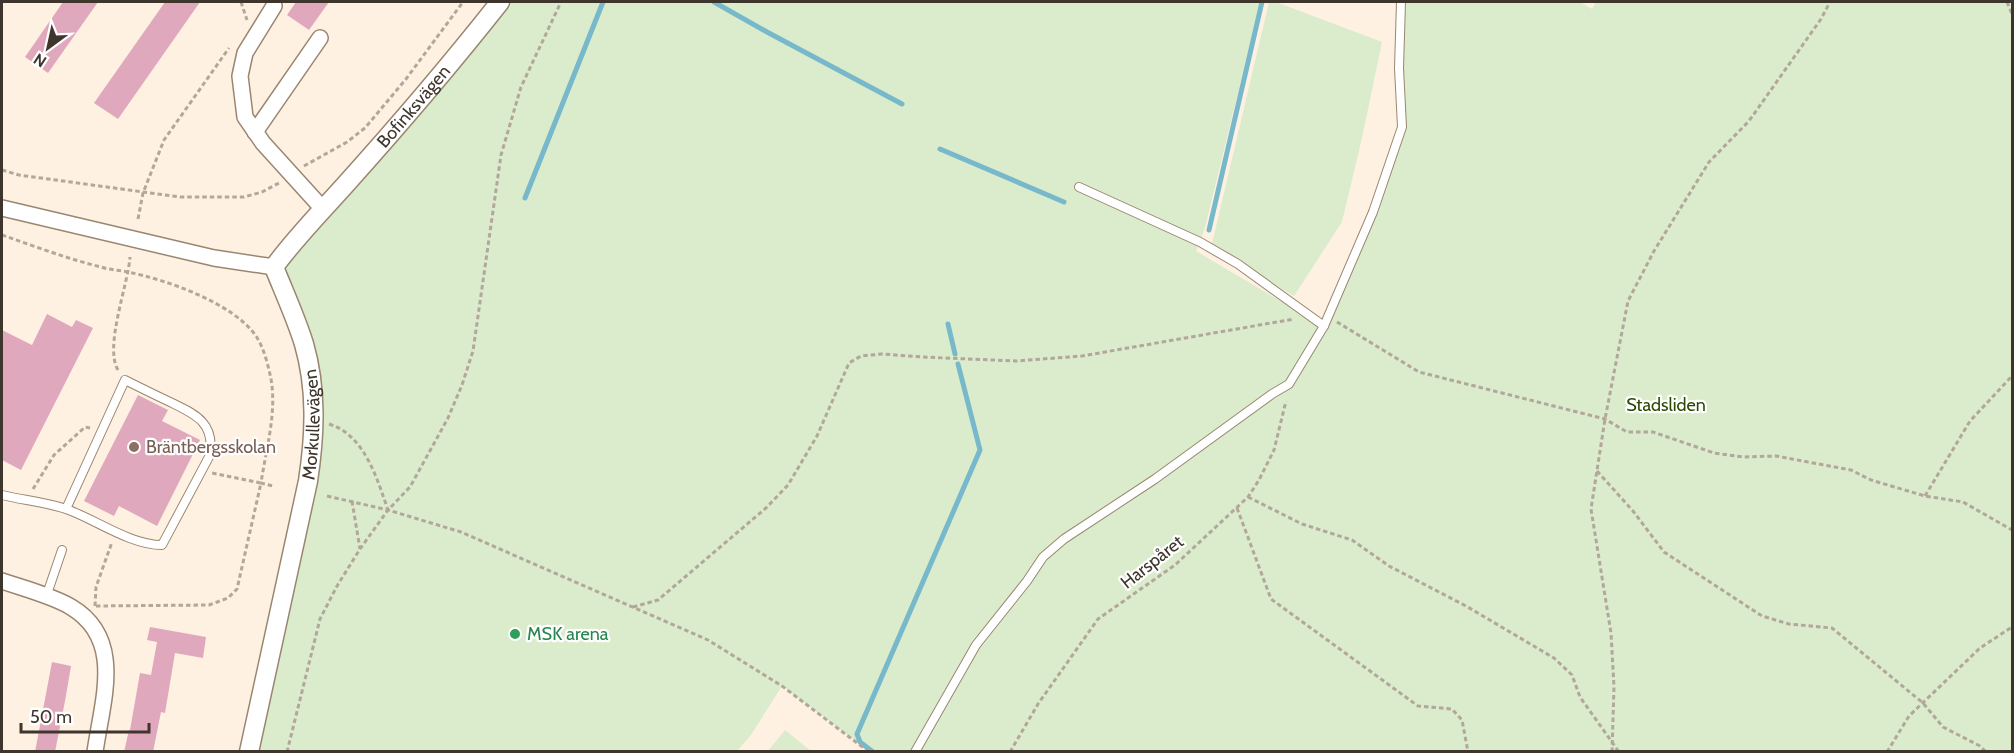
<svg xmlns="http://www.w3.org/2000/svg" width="2014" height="753" font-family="Cabin,sans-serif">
  <rect width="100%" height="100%" fill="#fef1e2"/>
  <g fill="#daeccc">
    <path d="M500 2H1260L1205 228 1196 251 1323 326 1373 212 1402 127 1401 2H1580L1592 9 1596 2H2012V751H869L782 686 751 735 737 751 249 752 275 629 313 398 274 267Z"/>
    <path d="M1269 2H1276L1382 42 1362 138 1342 222 1294 296 1211 248Z"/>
    <path d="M785 730 811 751H768Z"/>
  </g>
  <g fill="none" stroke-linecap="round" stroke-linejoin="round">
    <g stroke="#78b8cb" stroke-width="5">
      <path d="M714 2 767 32 902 104"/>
      <path d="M940 149 1064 202"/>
      <path d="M525 198 603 2"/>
      <path d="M1209 230 1262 2"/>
      <path d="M948 324 955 354"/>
      <path d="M873 752 860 742 857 734 980 450 958 364"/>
    </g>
  </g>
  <g fill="#e0a8bc">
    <path d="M63 2H98L48 73 25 57Z"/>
    <path d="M165 2H200L118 119 94 103Z"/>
    <path d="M296 2H329L309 30 287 15Z"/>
    <path d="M47 314 72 327 76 320 93 328 21 470 2 460V330L32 345Z"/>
    <path d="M138 395 168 410 162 421 200 440 157 526 119 506 114 516 84 501Z"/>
    <path d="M150 627 206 637 203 658 175 653 165 713 161 712 153 752H124L129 730H130L140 673 151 675 157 642 147 640Z"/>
    <path d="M52 662 71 666 65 701 55 752H35Z"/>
  </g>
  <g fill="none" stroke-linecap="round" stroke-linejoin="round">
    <g stroke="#9a8670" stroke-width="10">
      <g id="service">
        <path d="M1079 187 1200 242 1238 264 1324 326"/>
        <path d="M2 495C22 500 45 502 66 509 95 519 130 545 162 545L210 455C215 421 194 414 168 401 153 394 139 387 125 380L66 509"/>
        <path d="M46 597 62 550"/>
        <path d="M915 752 976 645 1027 581 1043 557 1064 539 1155 479 1272 394 1289 384 1324 326 1373 212 1402 127 1399 68 1401 2"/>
      </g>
    </g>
    <g stroke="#9a8670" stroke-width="18">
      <g id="minor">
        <path d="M274 6 245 53 240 76 245 117 263 143 322 208"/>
        <path d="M255 132 320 38"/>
        <path d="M2 208 214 258 274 267"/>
        <path d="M2 581C22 588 53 596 71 607 125 639 102 701 95 752"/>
      </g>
    </g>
    <g stroke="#9a8670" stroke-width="21">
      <g id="tertiary">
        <path id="s1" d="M249 752 308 481C315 435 317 389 304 344 296 318 284 292 274 267 296 237 321 212 346 184 399 125 451 64 500 2"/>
      </g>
    </g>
    <g stroke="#b2a79a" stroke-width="3" stroke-dasharray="4.5 3" stroke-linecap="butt">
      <path d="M241 2 247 20"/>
      <path d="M2007 2 2012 14"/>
      <path d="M304 166 347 142 365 128 406 79 463 2"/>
      <path d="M2 170 19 175 180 197H244L262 192 279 183"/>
      <path d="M138 219 143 193 164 140 229 48"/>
      <path d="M2 235C34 246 68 259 101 267 110 270 119 270 128 272 167 280 233 303 256 336 264 348 268 365 271 379 277 413 266 449 261 483L273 486"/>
      <path d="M1337 322 1419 372 1605 419 1627 432H1653L1714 453 1743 457 1776 456 1851 470 1871 480 1925 496 1963 502 2012 530"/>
      <path d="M118 370C104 347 128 285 130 257"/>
      <path d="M329 424C365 435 377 479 388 510"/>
      <path d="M1597 471 1633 511 1664 552 1762 616 1789 624 1832 628 1923 703 1943 727 1980 746 1986 752"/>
      <path d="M33 489 54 455 85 427 90 428"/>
      <path d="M327 496 388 510 461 532 708 640 782 686 869 752"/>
      <path d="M1925 496 1970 421 2012 376"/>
      <path d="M1248 497 1302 524 1352 540 1389 566 1466 606 1554 658 1572 675 1580 697 1619 752"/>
      <path d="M352 501 360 549"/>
      <path d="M1237 508 1271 599 1418 706 1452 709 1462 720 1468 752"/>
      <path d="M95 606 96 587 112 542"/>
      <path d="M96 606 209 605 228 598 237 589 261 483 212 473"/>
      <path d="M633 607 658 600 766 508 788 485 817 436 849 363 861 356 882 354 922 357 1016 361 1082 356 1294 319"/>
      <path d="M287 752 320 619 337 586 360 549 388 510 410 487 448 418 462 385 473 351 501 155 521 87 561 2"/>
      <path d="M1010 752 1038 704 1098 619 1175 565 1248 497 1259 480 1274 450 1286 401"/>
      <path d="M1612 752 1614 687 1611 633 1591 509 1605 419 1628 301 1654 251 1709 162 1749 121 1821 19 1830 2"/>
      <path d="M1887 752 1909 716 1980 648 2012 627"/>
    </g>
    <use href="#service" stroke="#fff" stroke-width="8"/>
    <use href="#minor" stroke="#fff" stroke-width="15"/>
    <use href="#tertiary" stroke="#fff" stroke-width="18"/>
  </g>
  <circle fill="#8d6e63" stroke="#fff" stroke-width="2" cx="134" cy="447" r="6"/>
  <circle fill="#2e9e5b" stroke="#fff" stroke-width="2" cx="515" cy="634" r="6"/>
  <g text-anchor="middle" stroke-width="4.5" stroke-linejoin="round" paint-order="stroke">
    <g font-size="18" fill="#3e352c" stroke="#fff">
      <text dy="6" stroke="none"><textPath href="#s1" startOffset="711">Bofinksvägen</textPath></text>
      <text dy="6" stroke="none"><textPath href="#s1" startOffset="334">Morkullevägen</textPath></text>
      <text transform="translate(1152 562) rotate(-38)" y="6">Harspåret</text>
    </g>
    <g font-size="18" fill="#2a4902" stroke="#fff">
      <text x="1666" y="411">Stadsliden</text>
    </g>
    <g font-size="18" fill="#785e54" stroke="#fff" text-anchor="start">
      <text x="146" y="453">Bräntbergsskolan</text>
    </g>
    <g font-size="18" fill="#27864d" stroke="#fff" text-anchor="start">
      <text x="527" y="640">MSK arena</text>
    </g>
  </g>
  <rect width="2014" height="753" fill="none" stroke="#3e352c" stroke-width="6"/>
  <g transform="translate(48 48) rotate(213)" stroke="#ffffff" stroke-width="4.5" paint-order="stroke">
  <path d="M0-4.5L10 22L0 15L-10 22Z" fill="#3e352c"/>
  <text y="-9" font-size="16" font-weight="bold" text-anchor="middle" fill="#3e352c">N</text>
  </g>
  <path d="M21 723v9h128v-9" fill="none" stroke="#3e352c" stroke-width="3"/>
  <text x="30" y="723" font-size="18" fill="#3e352c" stroke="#ffffff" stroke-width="4.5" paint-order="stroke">50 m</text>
</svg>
